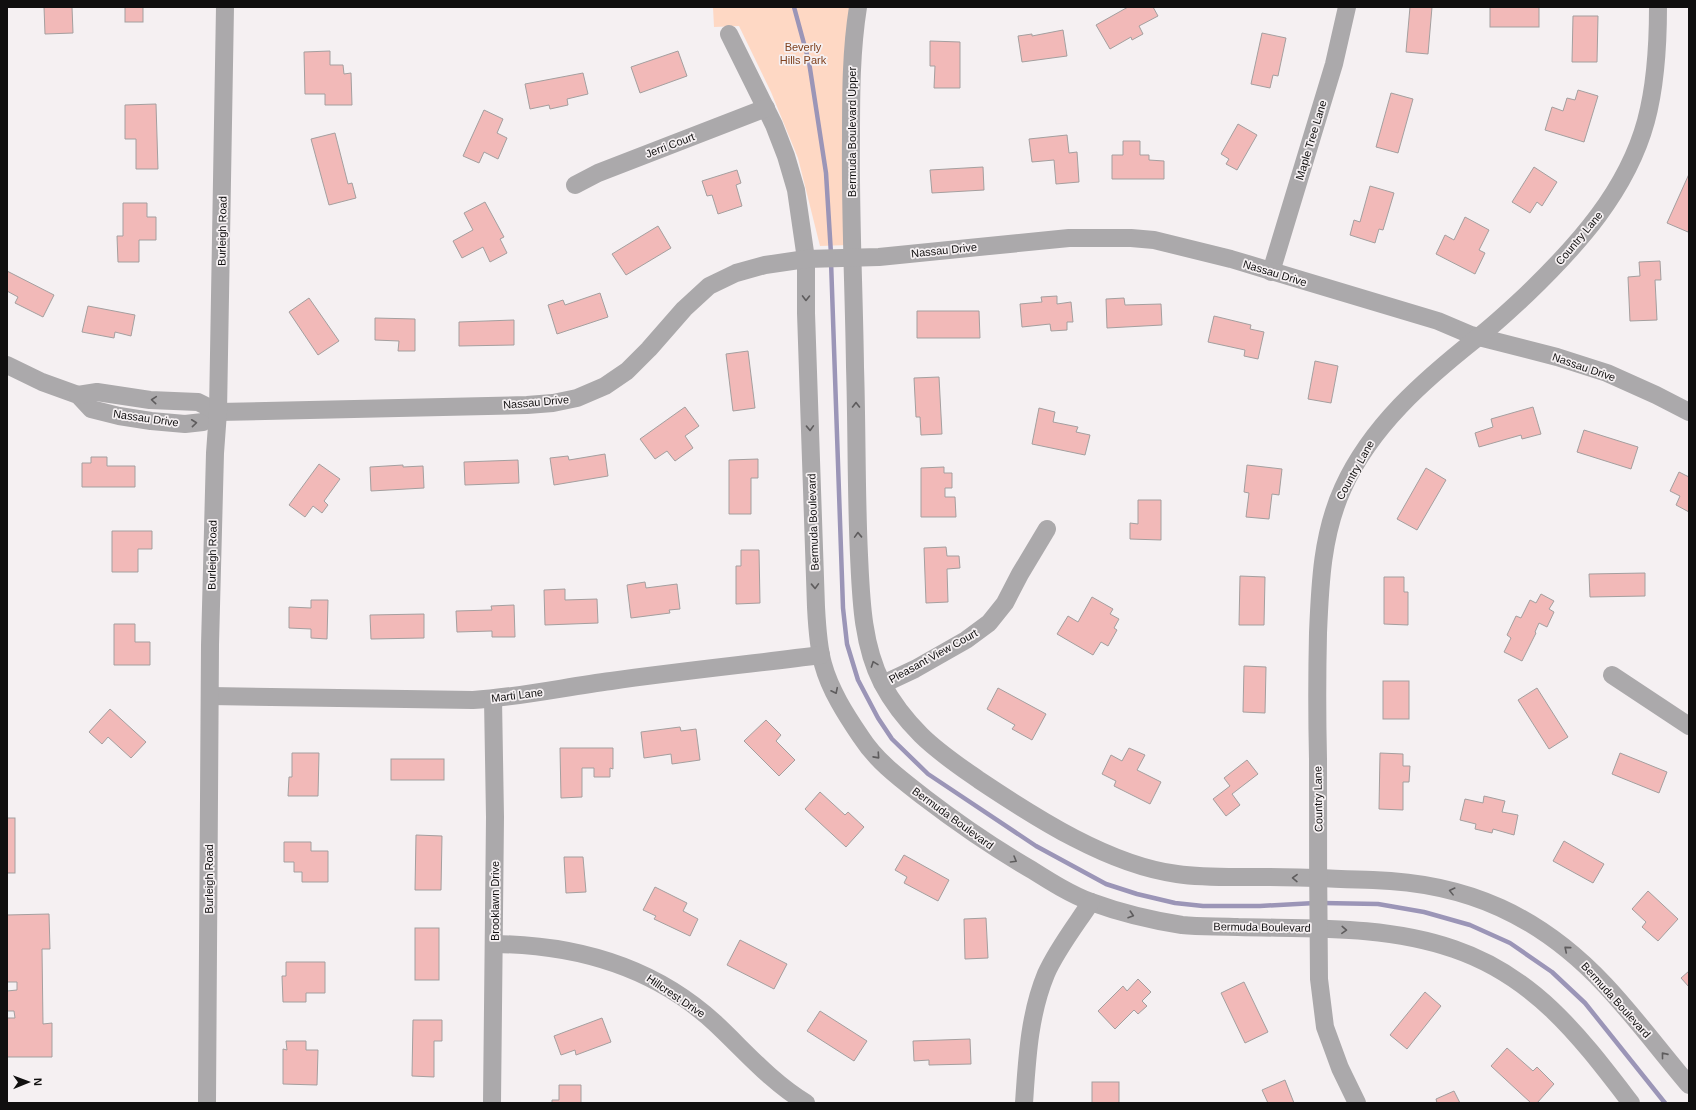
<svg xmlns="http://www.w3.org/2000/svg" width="1696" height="1110" font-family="Arial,sans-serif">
  <rect width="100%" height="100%" fill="#f5f0f2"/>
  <path fill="#fed8c4" d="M713 7H852L848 245 820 246 798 158 771 92 739 26 714 27Z"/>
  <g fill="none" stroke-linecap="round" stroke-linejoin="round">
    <g stroke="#9b95b7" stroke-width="4.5">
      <path d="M794 7 809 62 826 173 831 254"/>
      <path d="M831 261 843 608 847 644 858 680 878 718 892 739 928 774 1036 846 1106 884 1137 894 1175 903 1203 906H1260L1315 903"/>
      <path d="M1322 903 1378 904 1424 912 1470 925 1510 943 1552 972 1585 1003 1665 1103"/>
    </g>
  </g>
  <g fill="#f2b9b8" stroke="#a49f9f">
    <path d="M44 7H72L73 33 45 34Z"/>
    <rect x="125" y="7" width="18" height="15"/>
    <path d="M1128 7H1153L1158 16 1139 26 1143 34 1132 40 1131 37 1110 49 1096 25Z"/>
    <path d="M1410 7H1432L1428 54 1406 52Z"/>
    <rect x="1490" y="7" width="49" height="20"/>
    <path d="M1573 16H1598L1597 62H1572Z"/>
    <path d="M1063 30 1067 56 1022 62 1018 36 1032 34V36Z"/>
    <path d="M1262 33 1286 38 1278 76 1273 75 1270 88 1251 84Z"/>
    <path d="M930 41 960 42V88H934L935 66H930Z"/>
    <path d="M330 51V65H343L344 74 351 73 352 105H325V94H305L304 52Z"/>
    <path d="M678 51 687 76 640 93 631 67Z"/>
    <path d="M583 73 588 94 567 99 568 105 550 109 549 105 530 109 525 84Z"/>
    <path d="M1578 90 1598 96 1584 142 1545 130 1552 107 1563 111 1567 98 1575 100Z"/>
    <path d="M1391 93 1413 99 1398 153 1376 147Z"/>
    <path d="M156 104 158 169H136V139H125V105Z"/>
    <path d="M484 110 503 119 497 133 507 138 498 159 484 152 479 163 463 156Z"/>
    <path d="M1238 124 1257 135 1237 170 1226 164 1229 159 1221 154Z"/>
    <path d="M335 133 348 184 352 183 356 198 329 205 311 139Z"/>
    <path d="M1067 135 1069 153 1077 152 1079 182 1056 184 1054 160 1032 162 1029 139Z"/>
    <path d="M1123 141H1140V155H1149V160L1164 161V179H1112V155H1123Z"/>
    <path d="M983 167 984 190 932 193 930 170Z"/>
    <path d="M1534 167 1557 182 1542 206 1537 202 1530 213 1512 202Z"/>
    <path d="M737 170 741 183 736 185 742 206 718 214 712 195 707 196 702 181Z"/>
    <path d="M1689 174V230L1688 232 1667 223Z"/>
    <path d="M1370 186 1394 193 1383 230 1379 229 1375 243 1350 235 1354 220 1360 222Z"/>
    <path d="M485 202 504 237 500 239 507 253 490 262 483 247 462 258 453 241 473 230 464 213Z"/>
    <path d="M123 203H147V217H156V240H139V262H118L117 236H123Z"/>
    <path d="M1465 217 1489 230 1479 250 1485 253 1475 274 1436 254 1445 235 1454 240Z"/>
    <path d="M658 226 671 248 626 275 612 254Z"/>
    <path d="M1660 261 1661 280H1655L1657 320 1630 321 1628 277 1640 276 1639 262Z"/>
    <path d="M7 271 54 295 43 317 15 303 18 297 7 291Z"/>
    <path d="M600 293 608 317 557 334 548 305 563 300 565 305Z"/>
    <path d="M1057 296V304L1071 302 1073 322H1067V330L1051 331 1050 324 1022 327 1020 304 1042 302 1041 297Z"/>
    <path d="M309 298 339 341 318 355 289 312Z"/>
    <path d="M1124 298 1125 305 1161 304 1162 325 1107 328 1106 299Z"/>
    <path d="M88 306 135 315 131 336 115 332 114 338 82 332Z"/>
    <path d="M917 311H979L980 338H917Z"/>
    <path d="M1214 316 1251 325 1250 329 1264 332 1258 359 1244 356 1245 350 1208 342Z"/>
    <path d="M375 318 415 319V351H398L399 341 375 340Z"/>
    <path d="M514 320V345L459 346V322Z"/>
    <path d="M748 351 755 408 733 411 726 354Z"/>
    <path d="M1315 361 1338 366 1331 403 1308 399Z"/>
    <path d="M939 377 942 434 921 435 920 417H916L914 378Z"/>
    <path d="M685 407 699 426 685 436 693 448 675 461 667 451 655 459 640 439Z"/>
    <path d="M1533 407 1541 434 1522 439 1521 435 1479 447 1475 433 1493 427 1491 419Z"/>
    <path d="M1039 408 1055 412 1053 422 1078 427 1076 432 1090 435 1085 455 1032 444Z"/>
    <path d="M1584 430 1638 447 1631 469 1577 452Z"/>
    <path d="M605 454 608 476 554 485 550 458 568 456 569 460Z"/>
    <path d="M91 457H107V466H135V487H82V463H91Z"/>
    <path d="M758 459V478H751V514H729V460Z"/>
    <path d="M518 460 519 483 465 485 464 462Z"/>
    <path d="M319 464 340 479 324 501 328 505 322 513 313 506 305 517 289 505Z"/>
    <path d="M403 465V467L423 466 424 488 371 491 370 467Z"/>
    <path d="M1247 465 1282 469 1279 495 1272 494 1269 519 1246 517 1249 493 1244 492Z"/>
    <path d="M944 467V473H952V488H945V497H955L956 517H921V468Z"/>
    <path d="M1426 468 1446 480 1417 530 1397 519Z"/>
    <path d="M1679 472 1689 477V512L1676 505 1680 496 1670 491Z"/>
    <path d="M1138 500H1161V540L1130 539V523L1138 524Z"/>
    <path d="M112 531H152V549H138V572H112Z"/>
    <path d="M946 547 947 556H959L960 568 947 569 948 602 926 603 924 548Z"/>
    <path d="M741 550H759L760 603 736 604V566H741Z"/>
    <path d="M1645 573V596L1590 597 1589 574Z"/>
    <path d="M1240 576 1265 577 1264 625H1239Z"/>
    <path d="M1384 577H1404V592H1408V625L1384 624Z"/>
    <path d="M645 582 646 588 677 584 680 609 669 610 670 613 631 618 627 585Z"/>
    <path d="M565 589V600L597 599 598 623 545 625 544 590Z"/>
    <path d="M1541 594 1554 601 1549 609 1554 612 1547 627 1539 623 1535 632 1536 633 1522 661 1504 652 1511 638 1507 635 1516 616 1521 618 1530 600 1536 603Z"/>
    <path d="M1092 597 1113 609 1110 614 1119 619 1114 628 1117 630 1108 646 1101 642 1093 655 1057 634 1068 616 1078 622Z"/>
    <path d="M311 600H328L327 639 311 638V629L289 628V607L311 608Z"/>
    <path d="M514 605 515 637H492V631L457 632 456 611 492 610 491 606Z"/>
    <path d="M424 614V638L371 639 370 615Z"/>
    <path d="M114 624H135V642H150V665H114Z"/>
    <path d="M1244 666 1266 667 1265 713 1243 712Z"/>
    <rect x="1383" y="681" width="26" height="38"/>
    <path d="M998 688 1046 714 1032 740 1012 729 1015 725 987 709Z"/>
    <path d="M1537 688 1568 737 1549 749 1518 700Z"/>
    <path d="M110 709 146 742 131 758 108 737 102 744 89 732Z"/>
    <path d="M766 720 781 735 776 741 795 760 779 776 744 741Z"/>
    <path d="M680 727 681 731 696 729 700 760 672 764 671 754 644 758 641 732Z"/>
    <path d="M560 748H613V769L610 768V777H594V768H582V797L561 798Z"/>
    <path d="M1129 748 1145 755 1137 770 1161 782 1150 804 1114 786 1116 781 1102 774 1111 755 1122 761Z"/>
    <path d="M292 753H319L318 796H288L289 777H292Z"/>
    <path d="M1380 753 1403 754V766H1410L1409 782H1403V810L1379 809Z"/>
    <path d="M1620 753 1667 772 1659 793 1612 774Z"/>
    <rect x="391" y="759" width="53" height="21"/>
    <path d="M1247 760 1258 774 1232 794 1240 805 1226 816 1213 799 1230 786 1224 778Z"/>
    <path d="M820 792 845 815 848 812 864 827 846 847 805 809Z"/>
    <path d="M1484 796 1505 801 1502 812 1518 815 1514 835 1493 829 1492 833 1475 829 1476 824 1460 820 1465 799 1483 803Z"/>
    <rect x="7" y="818" width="8" height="55"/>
    <path d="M416 835 442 836 441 890H415Z"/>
    <path d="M1564 841 1604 864 1593 883 1553 861Z"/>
    <path d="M284 842H311V851H328V882H302V872H294V862H284Z"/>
    <path d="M904 855 949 880 938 901 904 883 907 877 895 870Z"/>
    <path d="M564 857H583L586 892 566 893Z"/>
    <path d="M655 887 687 903 683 911 698 919 690 936 654 919 656 916 643 910Z"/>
    <path d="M1648 891 1678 919 1658 941 1642 927 1646 922 1632 909Z"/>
    <path d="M49 914 50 949H42L43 1024 52 1023V1057H7V1018H15L14 1011H7V991L17 990V982H7V915Z"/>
    <path d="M986 918 988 958 965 959 964 919Z"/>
    <rect x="415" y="928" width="24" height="52"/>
    <path d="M740 940 787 964 774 989 727 965Z"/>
    <path d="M286 962H325V993H306V1002H283L282 976H286Z"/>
    <path d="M1689 971V987L1681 978Z"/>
    <path d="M1138 979 1151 992 1142 1001 1147 1006 1138 1014 1134 1010 1115 1029 1098 1011 1123 986 1127 991Z"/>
    <path d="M1244 982 1268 1032 1245 1043 1221 993Z"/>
    <path d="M1425 992 1441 1006 1407 1049 1390 1035Z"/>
    <path d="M820 1011 867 1041 854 1061 807 1031Z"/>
    <path d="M602 1018 611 1042 576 1055 575 1050 561 1055 554 1036Z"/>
    <path d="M413 1020H442V1041H434V1077L412 1076Z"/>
    <path d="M970 1039 971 1064 929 1065V1060L914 1061 913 1041Z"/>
    <path d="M286 1041H306V1050H318L317 1085 283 1084V1049L287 1050Z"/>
    <path d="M1507 1048 1533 1071 1537 1067 1554 1084 1537 1103H1531L1491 1066Z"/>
    <path d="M1285 1080 1294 1103H1268L1262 1090Z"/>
    <rect x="1092" y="1082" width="27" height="21"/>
    <path d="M559 1085H581V1103H552V1100H559Z"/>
    <path d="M1454 1091 1460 1103H1437L1436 1099Z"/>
  </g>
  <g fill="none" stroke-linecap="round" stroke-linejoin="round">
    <g stroke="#aba9ab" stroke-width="18">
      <path d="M858 7C851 51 851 94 851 137 850 214 854 290 855 367 857 429 856 492 859 555 861 597 862 644 882 683 892 702 906 720 921 735 938 752 959 766 979 780 1036 818 1109 865 1177 874 1204 878 1232 877 1259 877 1297 877 1335 879 1373 880 1468 883 1540 916 1605 985 1635 1017 1661 1052 1689 1085"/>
      <path d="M729 34 774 125 786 156 796 190 806 259V313L816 607C817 626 818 646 823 664 830 690 846 715 861 737 877 762 902 780 925 798 959 824 994 848 1032 870 1051 882 1070 894 1091 902 1121 913 1150 920 1182 925 1200 927 1220 926 1238 927 1310 929 1385 925 1454 949 1536 977 1581 1038 1631 1103"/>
      <path d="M575 185 598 173 766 108"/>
      <path d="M1271 272 1334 64 1347 7"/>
      <path d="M7 365 42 382 78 395 91 409 119 416 151 421 185 424 203 422 218 412"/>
      <path d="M78 395 97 392 150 400 198 402 218 412 527 405 553 403 577 398 605 386 627 371 649 349 684 309 709 286 736 273 765 265 806 259 879 257 1069 238H1131L1154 240 1231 259 1438 321 1471 335 1557 357 1607 373 1656 395 1689 412"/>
      <path d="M1612 675 1689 726"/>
      <path d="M883 684 915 669 966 640 989 623 1005 603 1020 574 1047 529"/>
      <path d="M210 696 473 700C520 697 565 687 611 681 681 671 751 664 821 655"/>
      <path d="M495 944C576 945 654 967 715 1023 745 1051 771 1082 806 1103"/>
      <path d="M207 1103 210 645 215 453 218 412 225 7"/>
      <path d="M492 1103 495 817 493 699"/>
      <path d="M1024 1103C1027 1060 1029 1015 1046 974 1057 949 1076 925 1091 902"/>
      <path d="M1357 1103 1340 1068 1325 1027 1319 979C1318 906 1318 832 1318 759 1317 717 1317 675 1318 633 1320 584 1322 534 1343 488 1371 426 1424 380 1477 338 1494 325 1510 310 1526 295 1577 246 1627 191 1646 121 1656 84 1658 45 1658 7"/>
    </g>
  </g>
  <defs><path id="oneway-chevron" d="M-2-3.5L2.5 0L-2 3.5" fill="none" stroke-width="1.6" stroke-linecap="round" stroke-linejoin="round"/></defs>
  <g stroke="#5e5c5d">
    <use href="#oneway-chevron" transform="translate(806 298) rotate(91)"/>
    <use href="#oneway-chevron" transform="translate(154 400) rotate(-175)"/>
    <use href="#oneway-chevron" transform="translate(856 405) rotate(-90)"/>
    <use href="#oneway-chevron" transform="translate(194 423) rotate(-6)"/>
    <use href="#oneway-chevron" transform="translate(810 428) rotate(88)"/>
    <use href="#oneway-chevron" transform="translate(858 535) rotate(-92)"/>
    <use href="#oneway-chevron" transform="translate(815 586) rotate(88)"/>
    <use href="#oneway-chevron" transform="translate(874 664) rotate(-110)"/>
    <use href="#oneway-chevron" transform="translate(835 691) rotate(64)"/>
    <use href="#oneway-chevron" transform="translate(877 756) rotate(48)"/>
    <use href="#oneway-chevron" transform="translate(1014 860) rotate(30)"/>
    <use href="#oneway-chevron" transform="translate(1295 878) rotate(-179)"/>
    <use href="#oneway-chevron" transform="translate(1452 891) rotate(-166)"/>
    <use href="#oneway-chevron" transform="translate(1131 915) rotate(18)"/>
    <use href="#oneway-chevron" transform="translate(1344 930) rotate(3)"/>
    <use href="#oneway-chevron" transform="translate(1567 949) rotate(-140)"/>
    <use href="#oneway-chevron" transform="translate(1664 1055) rotate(-129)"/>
  </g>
  <g text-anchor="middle" stroke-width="3.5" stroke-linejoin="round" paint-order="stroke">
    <g font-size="11" fill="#80421f" stroke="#f5f0f2">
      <text x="803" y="51">Beverly<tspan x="803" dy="13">Hills Park</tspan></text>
    </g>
    <g font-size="11" fill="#100f0f" stroke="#f5f0f2">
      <text transform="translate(852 132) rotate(-90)" y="4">Bermuda Boulevard Upper</text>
      <text transform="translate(1311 140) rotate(-73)" y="4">Maple Tree Lane</text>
      <text transform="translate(670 145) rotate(-21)" y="4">Jerri Court</text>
      <text transform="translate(222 231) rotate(-89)" y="4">Burleigh Road</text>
      <text transform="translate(1579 238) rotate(-50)" y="4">Country Lane</text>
      <text transform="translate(944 250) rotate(-6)" y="4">Nassau Drive</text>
      <text transform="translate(1275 273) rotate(17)" y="4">Nassau Drive</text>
      <text transform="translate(1584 367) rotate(19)" y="4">Nassau Drive</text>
      <text transform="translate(536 402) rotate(-5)" y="4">Nassau Drive</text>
      <text transform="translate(146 418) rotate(8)" y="4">Nassau Drive</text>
      <text transform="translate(1355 470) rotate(-61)" y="4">Country Lane</text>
      <text transform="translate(813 522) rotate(-92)" y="4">Bermuda Boulevard</text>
      <text transform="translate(212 555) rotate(-89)" y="4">Burleigh Road</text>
      <text transform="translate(933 656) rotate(-29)" y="4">Pleasant View Court</text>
      <text transform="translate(517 695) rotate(-7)" y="4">Marti Lane</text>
      <text transform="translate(1318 799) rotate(-91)" y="4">Country Lane</text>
      <text transform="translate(953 818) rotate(36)" y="4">Bermuda Boulevard</text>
      <text transform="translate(209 879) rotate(-90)" y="4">Burleigh Road</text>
      <text transform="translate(495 901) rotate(-90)" y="4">Brooklawn Drive</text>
      <text transform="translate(1262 927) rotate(1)" y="4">Bermuda Boulevard</text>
      <text transform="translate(676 996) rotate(34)" y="4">Hillcrest Drive</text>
      <text transform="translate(1616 1000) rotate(48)" y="4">Bermuda Boulevard</text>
    </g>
  </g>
  <rect width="1696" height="1110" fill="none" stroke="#100f0f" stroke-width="16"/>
  <g transform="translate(28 1082) rotate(89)" stroke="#f5f0f2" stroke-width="3" paint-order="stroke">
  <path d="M0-3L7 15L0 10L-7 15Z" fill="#100f0f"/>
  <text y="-6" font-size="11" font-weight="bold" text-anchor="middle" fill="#100f0f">N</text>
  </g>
</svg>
